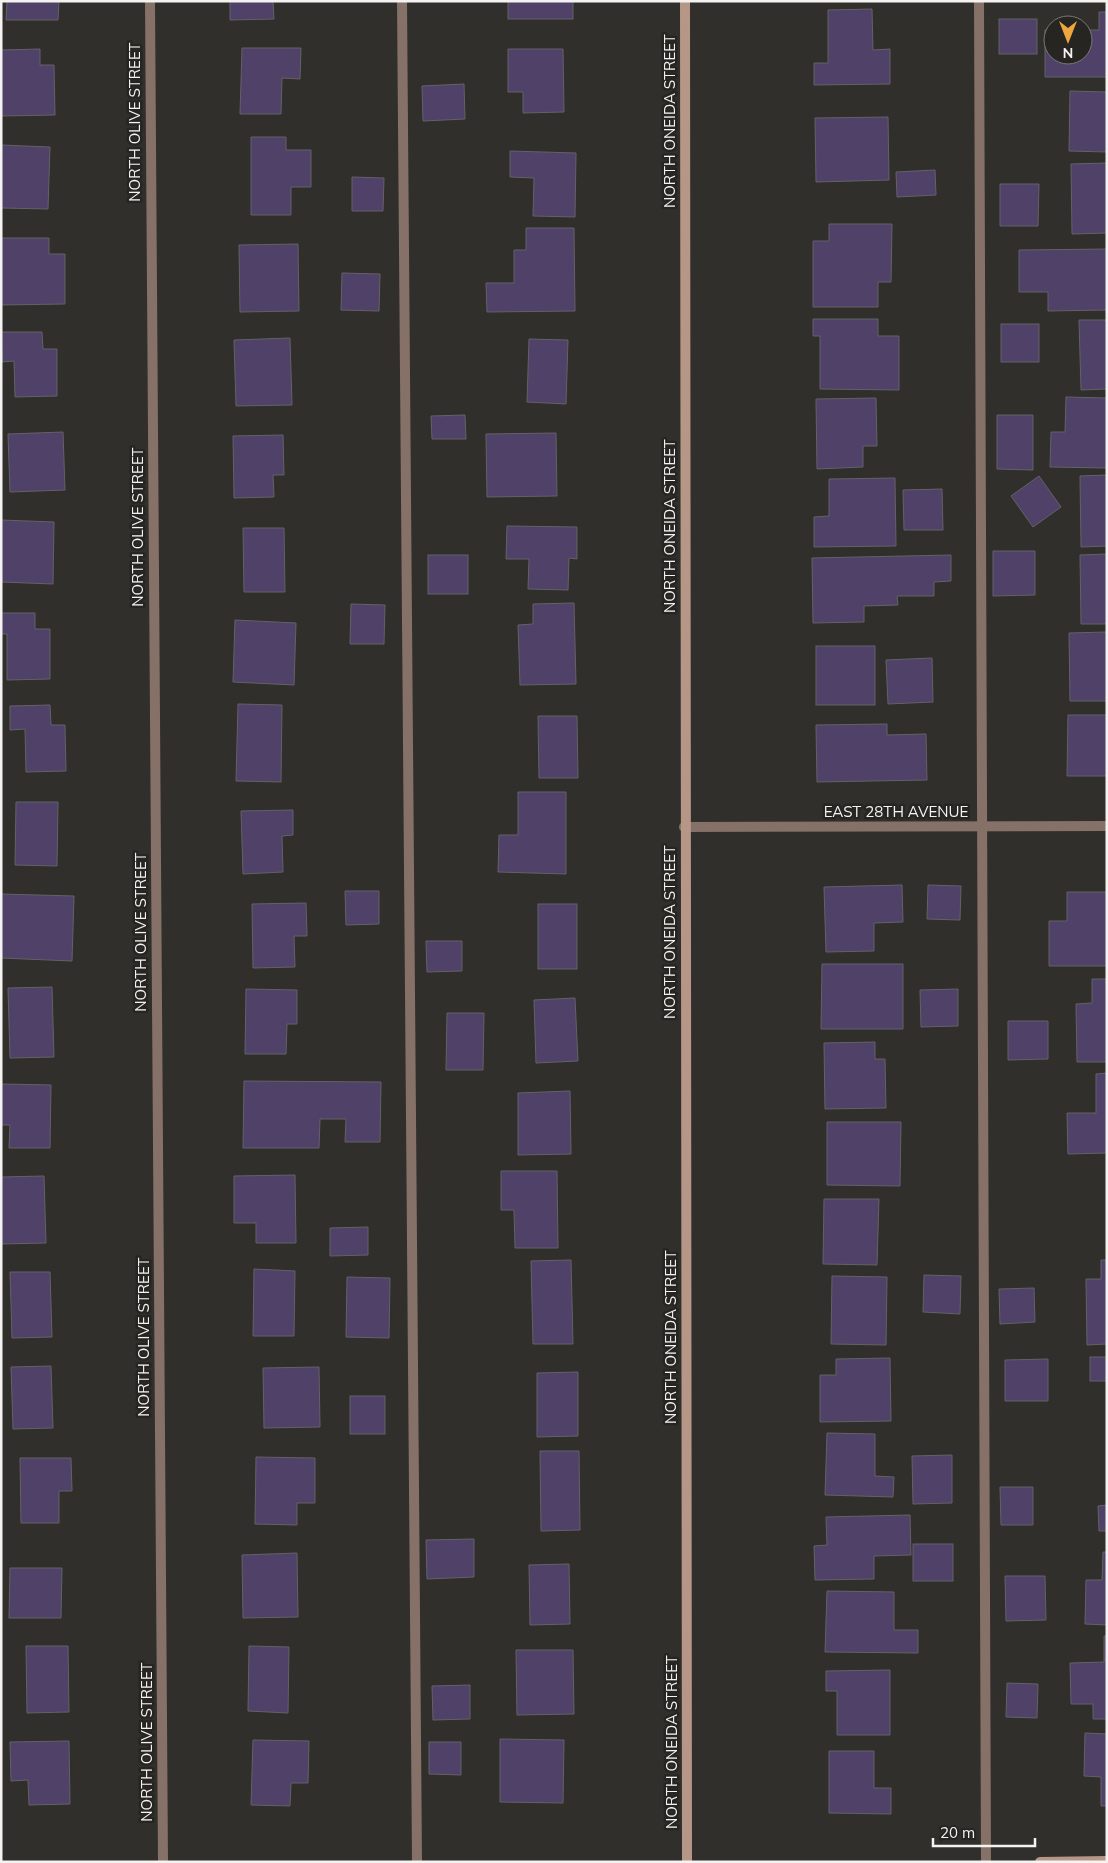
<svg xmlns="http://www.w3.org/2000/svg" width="1108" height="1863" font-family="Mulish,sans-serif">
  <rect width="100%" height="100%" fill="#312f2c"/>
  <g fill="#504168" stroke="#636266">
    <path d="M7 1H59L58 20H6Z"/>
    <path d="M230 1H273L274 19 230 20Z"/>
    <rect x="508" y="1" width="65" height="18"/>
    <path d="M872 9 873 50 890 49V84L814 85V63H828V10Z"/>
    <path d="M1099 12H1107V77H1045V30H1053V55H1083V30H1099Z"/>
    <rect x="999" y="19" width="38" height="35"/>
    <path d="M242 48H301L300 79 282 78 281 114H240Z"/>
    <path d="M40 49V65H54L55 115 1 116V50Z"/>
    <path d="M508 49H563L564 112 523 113V92H508Z"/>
    <path d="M464 84 465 119 423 121 422 86Z"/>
    <path d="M1070 91 1107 92V152L1069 151Z"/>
    <path d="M888 117 889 180 816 182 815 118Z"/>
    <path d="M251 137H286V150H311V187H291V215H251Z"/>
    <path d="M1 145 50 147 48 209 1 208Z"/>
    <path d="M510 151 576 153 575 217 533 216 534 178 510 177Z"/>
    <path d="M1107 163V233L1072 234 1071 164Z"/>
    <path d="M935 170 936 195 897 197 896 172Z"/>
    <path d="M352 177 384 178 383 211H352Z"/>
    <path d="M1000 184H1039L1038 226H1000Z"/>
    <path d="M829 224H892L891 282H878V307H813V241H829Z"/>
    <path d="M526 228H574L575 311 487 312 486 283H514V250H526Z"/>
    <path d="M1 238H49V254H65V304L1 305Z"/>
    <path d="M298 244 299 311 240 312 239 245Z"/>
    <path d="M1107 249V310L1048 311V292H1019V250Z"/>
    <path d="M342 273 380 274 379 311 341 310Z"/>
    <path d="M813 319H878V336H899V390L820 389V336H813Z"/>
    <path d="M1079 320H1107V389L1081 390Z"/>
    <rect x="1001" y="324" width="38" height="38"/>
    <path d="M1 332H42L43 349H57V396L15 397 14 361 2 362Z"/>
    <path d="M290 338 292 405 236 406 234 340Z"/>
    <path d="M529 339 568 340 566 404 527 402Z"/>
    <path d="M1066 397 1107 398V468L1050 467 1051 432H1065Z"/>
    <path d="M876 398 877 446H863V467L817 469 816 399Z"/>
    <path d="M465 415 466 439H432L431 416Z"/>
    <path d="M997 415H1033V470L997 469Z"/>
    <path d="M63 432 65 490 10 492 8 434Z"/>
    <path d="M556 433 557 496 487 497 486 434Z"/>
    <path d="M283 435 284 475H273L274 497 234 498 233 436Z"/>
    <path d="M1107 475V546L1081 547 1080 476Z"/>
    <path d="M1039 476 1061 507 1033 527 1011 496Z"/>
    <path d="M895 478 896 546 814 547V517L829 516V479Z"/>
    <path d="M942 489 943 530H904L903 490Z"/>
    <path d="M1 520 54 522 53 584 1 582Z"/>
    <path d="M507 526 577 527V559L569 558 568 590 528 589 529 559H506Z"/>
    <path d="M243 528H284L285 592H244Z"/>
    <path d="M993 551H1035V595L993 596Z"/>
    <path d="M1107 554V624H1081L1080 555Z"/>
    <rect x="428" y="555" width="40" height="39"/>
    <path d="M951 555V581L934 582V596H897L898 605 864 606V622L813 623 812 558Z"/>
    <path d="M574 603 576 684 520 685 518 625 533 624V604Z"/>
    <path d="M351 604 385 605 384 644H350Z"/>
    <path d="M1 613H35V629H50V679L7 680V634H1Z"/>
    <path d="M235 620 296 623 294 685 233 682Z"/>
    <path d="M1107 632V701H1070L1069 633Z"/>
    <rect x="816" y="646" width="59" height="59"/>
    <path d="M932 658 933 702 888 704 886 660Z"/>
    <path d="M238 704 282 705 281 782 236 781Z"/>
    <path d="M50 705 51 725H65L66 771 26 772 25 729 10 730V706Z"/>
    <path d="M1068 715H1107V776H1067Z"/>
    <path d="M538 716H577L578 778H539Z"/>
    <path d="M887 724V735L926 734 927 780 817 782 816 725Z"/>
    <path d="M518 792H566V874L498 872 499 835H518Z"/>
    <path d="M16 802H58L57 866 15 865Z"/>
    <path d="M293 810V835L282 836 283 872 243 874 241 811Z"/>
    <path d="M902 885 903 922 874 923V951L826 952 824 887Z"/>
    <path d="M928 885 961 886 960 920 927 919Z"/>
    <path d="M345 891H379V924L346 925Z"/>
    <path d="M1067 892H1107V966H1049V921H1067Z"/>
    <path d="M1 894 74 896 72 961 1 958Z"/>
    <path d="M306 903 307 936H294L295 967 253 968 252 904Z"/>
    <rect x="538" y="904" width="39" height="65"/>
    <path d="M426 941H462V971L427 972Z"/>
    <path d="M822 964H903V1029H821Z"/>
    <path d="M1092 979H1107V1062H1077L1076 1004 1092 1003Z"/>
    <path d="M52 987 54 1057 10 1058 8 988Z"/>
    <path d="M246 989 297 990V1024H287L286 1054H245Z"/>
    <path d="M958 989V1026L921 1027 920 990Z"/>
    <path d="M575 998 578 1061 536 1063 534 1000Z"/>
    <path d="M447 1013H484L483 1070H446Z"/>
    <path d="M1008 1021H1048V1059L1008 1060Z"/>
    <path d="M875 1042V1059H885L886 1108 825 1109 824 1043Z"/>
    <path d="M1107 1073V1153L1068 1154 1067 1113H1096V1074Z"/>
    <path d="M244 1081 381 1082 380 1142H345L346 1119H320L319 1148H243Z"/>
    <path d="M1 1084 51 1085 50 1148H9L10 1125H1Z"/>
    <path d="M570 1091 571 1154 518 1155V1093Z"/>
    <path d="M827 1122H901L900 1186 827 1185Z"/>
    <path d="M501 1171H557L558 1248H515L514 1210H501Z"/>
    <path d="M295 1175 296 1243H256V1223H234V1176Z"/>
    <path d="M44 1176 46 1243 1 1244V1177Z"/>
    <path d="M824 1199H879L877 1265 823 1264Z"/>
    <path d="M368 1227V1255L330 1256V1228Z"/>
    <path d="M571 1260 573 1344H533L531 1261Z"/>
    <path d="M1101 1260H1107V1344L1087 1345 1086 1279H1101Z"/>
    <path d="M254 1269 295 1271 294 1336H253Z"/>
    <path d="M10 1272H50L52 1337 12 1338Z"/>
    <path d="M924 1275 961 1276 960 1314 923 1312Z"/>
    <path d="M832 1276 887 1277 886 1345 831 1344Z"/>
    <path d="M347 1277 390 1278 389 1338 346 1337Z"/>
    <path d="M1034 1288 1035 1322 1000 1324 999 1289Z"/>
    <rect x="1090" y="1357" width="17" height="24"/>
    <path d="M890 1358 891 1421 820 1422V1375H836V1359Z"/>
    <path d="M1048 1359V1401H1005V1360Z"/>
    <path d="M51 1366 53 1428 13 1429 11 1367Z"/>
    <path d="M319 1367 320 1427 264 1428 263 1368Z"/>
    <path d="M578 1372V1436L537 1437V1373Z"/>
    <rect x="350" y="1396" width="35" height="38"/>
    <path d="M827 1433 875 1434V1476L894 1477 893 1497 825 1495Z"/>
    <path d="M540 1451H579L580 1530 541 1531Z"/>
    <path d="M952 1455V1503L913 1504 912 1456Z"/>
    <path d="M256 1457 315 1458V1503H297V1525L255 1524Z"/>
    <path d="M20 1458H71L72 1491H59V1523H21Z"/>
    <path d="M1000 1487H1033V1525H1001Z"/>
    <path d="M1107 1505V1531H1099L1098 1506Z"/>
    <path d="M910 1515 911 1555 874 1556V1579L815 1580 814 1546 827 1545 826 1517Z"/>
    <path d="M474 1539V1577L427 1579 426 1540Z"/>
    <rect x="913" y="1544" width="40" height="37"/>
    <path d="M1103 1552H1107V1625L1085 1624 1086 1580H1102Z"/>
    <path d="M297 1553 298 1617 243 1618 242 1555Z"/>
    <path d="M569 1564 570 1624 530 1625 529 1565Z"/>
    <path d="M10 1568H62L61 1618H9Z"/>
    <path d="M1005 1576H1045L1046 1620 1006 1621Z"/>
    <path d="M827 1591 894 1592V1630H918V1653L825 1652Z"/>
    <path d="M1104 1636H1107V1719H1093V1704H1071L1070 1663 1104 1662Z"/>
    <path d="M26 1646H68L69 1712 27 1713Z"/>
    <path d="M249 1646 289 1647 288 1713 248 1711Z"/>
    <path d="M516 1650H573L574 1714 517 1715Z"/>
    <path d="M890 1670V1735H837V1691H826V1671Z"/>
    <path d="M1007 1683 1038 1684 1037 1718 1006 1717Z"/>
    <path d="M470 1685V1719L433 1720 432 1686Z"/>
    <path d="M1085 1733 1107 1734V1806H1101V1777L1084 1776Z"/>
    <path d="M500 1739 564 1740 563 1803 500 1802Z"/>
    <path d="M253 1740 309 1741 308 1783H291L290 1806 251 1805Z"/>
    <path d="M69 1741 70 1804 29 1805 28 1780 11 1781 10 1742Z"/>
    <path d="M429 1742H461V1775L429 1774Z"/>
    <path d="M829 1751H874V1788H891V1814L829 1813Z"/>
  </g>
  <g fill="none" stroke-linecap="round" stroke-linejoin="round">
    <g stroke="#857167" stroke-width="10">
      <path d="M402 1 417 1862"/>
      <path d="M979 1 986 1862"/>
    </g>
    <g stroke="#857167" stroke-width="10">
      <path d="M150 1 163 1862"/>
      <path d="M684 827 1107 826"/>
    </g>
    <g stroke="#b69686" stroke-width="10">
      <path d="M685 1 687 1862"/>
      <path d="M1040 1862 1107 1861"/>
    </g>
  </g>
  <g text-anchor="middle" stroke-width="5" stroke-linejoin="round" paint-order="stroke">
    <g font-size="15" fill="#f4f3f1" stroke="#272522">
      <text transform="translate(670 121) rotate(-90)" y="5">NORTH ONEIDA STREET</text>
      <text transform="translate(135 122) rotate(-90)" y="5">NORTH OLIVE STREET</text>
      <text transform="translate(670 526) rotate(-90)" y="5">NORTH ONEIDA STREET</text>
      <text transform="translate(138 527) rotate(-90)" y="5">NORTH OLIVE STREET</text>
      <text x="896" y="817">EAST 28TH AVENUE</text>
      <text transform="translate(141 932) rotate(-90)" y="5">NORTH OLIVE STREET</text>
      <text transform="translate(670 932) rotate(-90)" y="5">NORTH ONEIDA STREET</text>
      <text transform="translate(144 1337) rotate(-90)" y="5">NORTH OLIVE STREET</text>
      <text transform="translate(671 1337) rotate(-90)" y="5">NORTH ONEIDA STREET</text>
      <text transform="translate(147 1742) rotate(-90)" y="5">NORTH OLIVE STREET</text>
      <text transform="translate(672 1742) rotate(-90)" y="5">NORTH ONEIDA STREET</text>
    </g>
  </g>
  <rect width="1108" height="1863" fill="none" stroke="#f4f3f1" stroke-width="5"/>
  <g transform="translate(1068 40) rotate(180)"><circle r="24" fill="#272522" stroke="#797775"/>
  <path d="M0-4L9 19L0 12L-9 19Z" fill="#efa73d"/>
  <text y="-8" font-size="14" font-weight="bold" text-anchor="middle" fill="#f4f3f1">N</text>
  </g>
  <path d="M933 1838v8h102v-8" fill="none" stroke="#f4f3f1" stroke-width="2.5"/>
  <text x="940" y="1838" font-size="15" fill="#f4f3f1" stroke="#272522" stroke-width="4" paint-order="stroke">20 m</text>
</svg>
